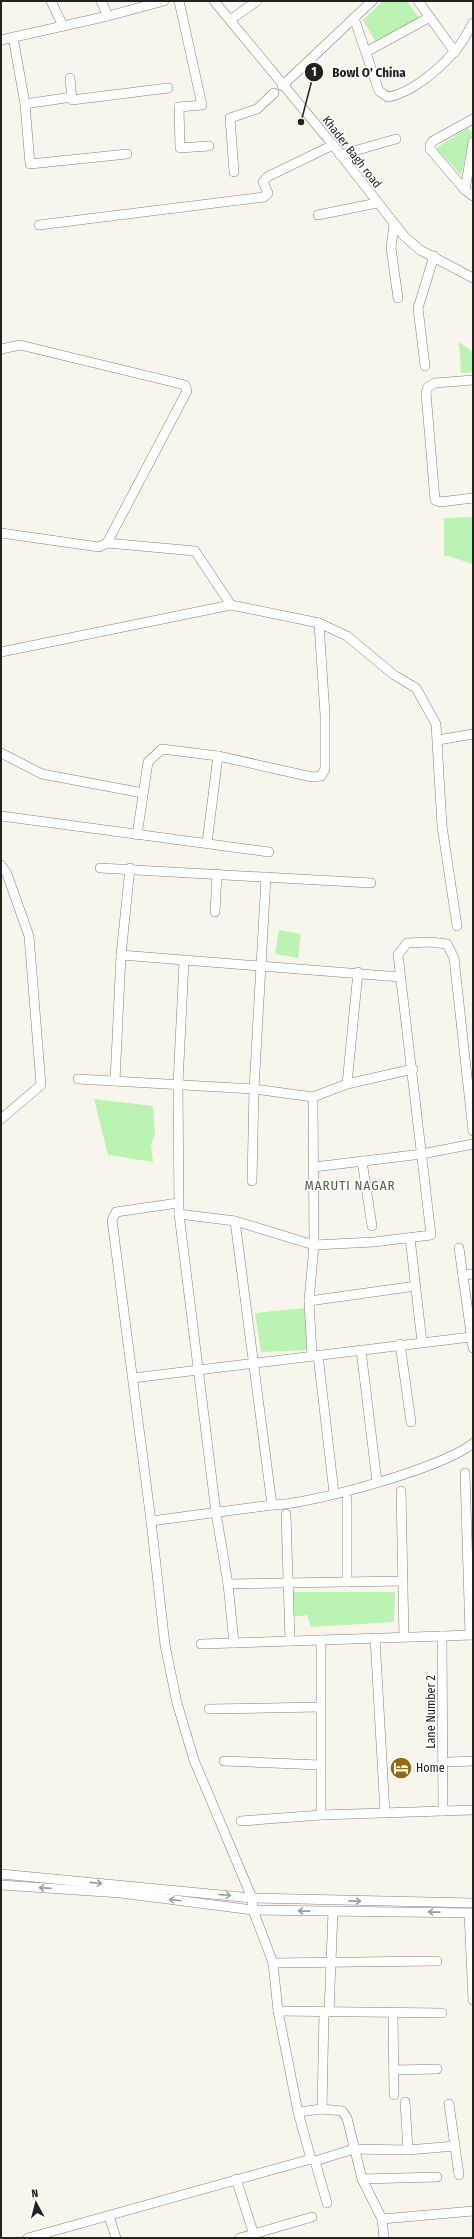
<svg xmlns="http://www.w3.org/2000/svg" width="474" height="2239" font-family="'Fira Sans Condensed',sans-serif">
  <rect width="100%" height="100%" fill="#f8f6ec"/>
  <g fill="#bbf3b2">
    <path d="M383 1H407L421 21 377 44 363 20Z"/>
    <path d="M468 128 472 132 461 175 436 148Z"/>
    <path d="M459 342 473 352V372L461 373Z"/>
    <path d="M473 517V564L444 555V518Z"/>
    <path d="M279 930 301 934 298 958 275 954Z"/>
    <path d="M94 1099 153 1106 155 1134 151 1144 153 1162 108 1155Z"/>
    <path d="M305 1308 309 1350 261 1352 255 1313Z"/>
    <path d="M292 1592H395L394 1622 311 1627 307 1615 291 1617Z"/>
  </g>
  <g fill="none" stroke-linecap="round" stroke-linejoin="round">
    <g stroke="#838278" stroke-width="10">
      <g id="minor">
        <path d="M51 1 63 26"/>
        <path d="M101 1 108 16"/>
        <path d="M179 1 202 105 179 107 180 148 209 146"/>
        <path d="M214 1 333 145 404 236 420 250 473 278"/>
        <path d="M418 1 455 52"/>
        <path d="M354 18 379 91 388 97C412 93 438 70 454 52 462 44 467 33 473 23"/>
        <path d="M230 20 257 1"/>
        <path d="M13 37 25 104 30 164 127 154"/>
        <path d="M1 40 108 16 164 1"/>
        <path d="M366 52 430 17"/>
        <path d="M70 78 72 100 168 88"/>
        <path d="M282 86 372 1"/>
        <path d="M25 104 72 97"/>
        <path d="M473 119 433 141 430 145V149L465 190 473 196"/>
        <path d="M340 155 396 139"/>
        <path d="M234 172 230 118 257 109 274 93"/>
        <path d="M465 190 473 142"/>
        <path d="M318 215 377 203"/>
        <path d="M394 224 391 248 398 298"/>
        <path d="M39 225 264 197 268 193 263 182 267 177 333 145"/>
        <path d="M1 349 20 345 185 385 187 391 107 543 99 547 1 533"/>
        <path d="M425 366 418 308 434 256"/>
        <path d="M473 380 435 383 428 387 426 393 435 500 440 502 473 498"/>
        <path d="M107 543 195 551 231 605 319 623 347 636 394 675 416 688 436 724 442 826 457 926"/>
        <path d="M1 652 231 605"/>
        <path d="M438 740 473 734"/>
        <path d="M1 753 42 774 143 793"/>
        <path d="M1 816 269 852"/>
        <path d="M137 835 148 762 162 749 218 756 312 777 321 776 325 769V715L319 623"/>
        <path d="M207 843 218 756"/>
        <path d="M1 865 7 874 29 936 41 1085 1 1119"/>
        <path d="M100 868 371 883"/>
        <path d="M215 912 217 874"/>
        <path d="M121 955 400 977"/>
        <path d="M184 961 178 1084 179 1214 216 1513 228 1584 234 1643"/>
        <path d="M78 1079 254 1089 313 1097 347 1084 413 1069"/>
        <path d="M115 1081 121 955 130 868"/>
        <path d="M347 1084 358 972"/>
        <path d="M362 1161 372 1226"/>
        <path d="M314 1167 422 1154 473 1144"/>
        <path d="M252 1181 254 1089 266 877"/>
        <path d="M179 1214 235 1221 314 1245 374 1242 431 1235 398 955 407 943 431 942 447 944 454 958 473 1131"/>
        <path d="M235 1221 272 1505"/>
        <path d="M410 1238 422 1342"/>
        <path d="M459 1248 473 1348"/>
        <path d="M463 1275 473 1274"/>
        <path d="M309 1301 416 1286"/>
        <path d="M400 1344 411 1422"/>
        <path d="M361 1350 377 1482"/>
        <path d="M312 1355 309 1301 314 1245 313 1097"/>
        <path d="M318 1355 334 1493"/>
        <path d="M133 1378 471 1337"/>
        <path d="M465 1473 470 1635"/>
        <path d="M401 1491 404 1637"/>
        <path d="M347 1499V1582"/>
        <path d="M286 1514 290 1641"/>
        <path d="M151 1521 272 1505C309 1505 446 1467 473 1443"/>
        <path d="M228 1584 403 1581"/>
        <path d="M442 1636 443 1811"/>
        <path d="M375 1638 385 1813"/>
        <path d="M321 1640V1815"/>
        <path d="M201 1644 473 1635"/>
        <path d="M209 1709 320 1707"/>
        <path d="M224 1761 320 1765"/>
        <path d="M450 1762 473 1761"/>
        <path d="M241 1821 321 1815 473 1810"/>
        <path d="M1 1874 252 1898 473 1903"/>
        <path d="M1 1885 121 1893 253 1910 473 1913"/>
        <path d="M469 1913 473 2000"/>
        <path d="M273 1963 437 1961"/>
        <path d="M278 2011 442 2013"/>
        <path d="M329 2012 333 1911"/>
        <path d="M393 2012 394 2095"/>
        <path d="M394 2070 437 2069"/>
        <path d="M405 2102 408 2150"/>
        <path d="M449 2104 459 2175"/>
        <path d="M322 2109 324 2012"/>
        <path d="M298 2112 322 2109 342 2111 347 2118 362 2179 382 2219 384 2238"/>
        <path d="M311 2159 315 2161 327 2203"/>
        <path d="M315 2161 354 2149 408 2150 455 2146"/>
        <path d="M236 2179 255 2238"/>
        <path d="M362 2179 437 2177"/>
        <path d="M109 2216 116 2238"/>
        <path d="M382 2219 473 2211"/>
        <path d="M28 2238 311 2159 298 2112 278 2011 273 1963 253 1910 252 1898 194 1760 177 1703 165 1645 151 1521 112 1220 116 1212 178 1203"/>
        <path d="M240 2238 312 2217"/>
      </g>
    </g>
    <use href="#minor" stroke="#fff" stroke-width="9"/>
  </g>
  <defs><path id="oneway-shaft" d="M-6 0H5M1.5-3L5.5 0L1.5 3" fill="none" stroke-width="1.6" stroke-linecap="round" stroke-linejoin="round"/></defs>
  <g stroke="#9c9c9a">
    <use href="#oneway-shaft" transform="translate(96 1883) rotate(6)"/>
    <use href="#oneway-shaft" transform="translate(45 1888) rotate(-176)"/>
    <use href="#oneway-shaft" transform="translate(225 1895) rotate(5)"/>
    <use href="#oneway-shaft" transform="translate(175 1900) rotate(-173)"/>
    <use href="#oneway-shaft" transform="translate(355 1901) rotate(1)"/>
    <use href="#oneway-shaft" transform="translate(304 1911) rotate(-179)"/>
    <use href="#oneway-shaft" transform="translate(434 1912) rotate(-179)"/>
  </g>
  <defs>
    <g id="hotel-disc" transform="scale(1.15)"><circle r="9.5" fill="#926a12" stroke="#fff"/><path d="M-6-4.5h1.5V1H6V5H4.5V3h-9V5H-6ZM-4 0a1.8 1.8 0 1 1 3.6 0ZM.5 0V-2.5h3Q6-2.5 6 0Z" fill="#fff"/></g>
  </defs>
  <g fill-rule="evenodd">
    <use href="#hotel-disc" x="401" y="1768"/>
  </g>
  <g text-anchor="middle" stroke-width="3.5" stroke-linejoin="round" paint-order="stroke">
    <g font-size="12" fill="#23221f" stroke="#fff">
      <text transform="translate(352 152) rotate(52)" y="4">Khader Bagh road</text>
      <text transform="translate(431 1712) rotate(-90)" y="4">Lane Number 2</text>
    </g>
    <g font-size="12" fill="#23221f" stroke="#fff" text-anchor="start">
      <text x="416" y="1772">Home</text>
    </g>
    <g font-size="13" letter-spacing="1" fill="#59574f" stroke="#fff">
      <text x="350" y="1190">MARUTI NAGAR</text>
    </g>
  </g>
  <path fill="none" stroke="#23221f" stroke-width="1.5" d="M301 122L314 72"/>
  <g fill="#23221f" stroke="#fff" stroke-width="1.5">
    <circle cx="301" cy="122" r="4"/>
    <circle cx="314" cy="72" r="10"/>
  </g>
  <g font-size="12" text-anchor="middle" font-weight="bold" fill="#fff">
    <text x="314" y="76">1</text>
  </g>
  <g font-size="13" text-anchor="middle" font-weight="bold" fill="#23221f" stroke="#fff" stroke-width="3.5" stroke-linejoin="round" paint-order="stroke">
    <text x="369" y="77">Bowl O' China</text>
  </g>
  <rect width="474" height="2239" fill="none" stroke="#23221f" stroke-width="4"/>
  <g transform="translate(36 2203) rotate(353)" stroke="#ffffff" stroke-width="3" paint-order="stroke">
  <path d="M0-3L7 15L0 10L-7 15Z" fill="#23221f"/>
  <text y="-6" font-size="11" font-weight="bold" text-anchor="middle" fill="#23221f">N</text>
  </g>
</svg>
